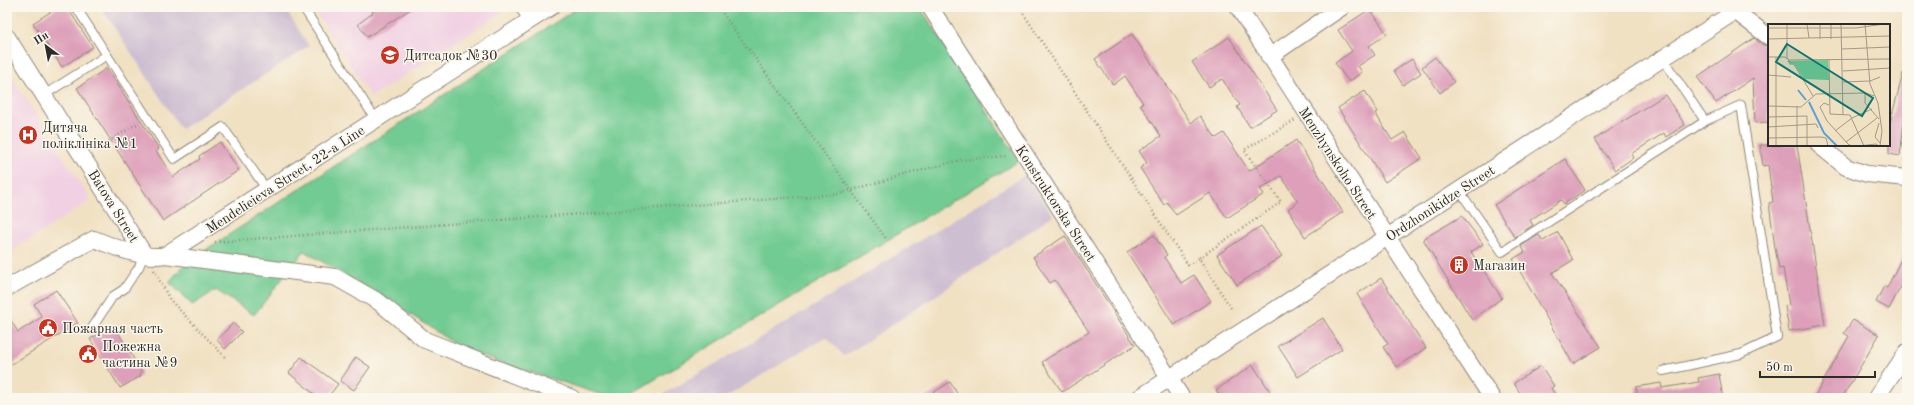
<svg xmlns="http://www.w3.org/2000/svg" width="1914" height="405" font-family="'Old Standard TT',serif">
  <rect width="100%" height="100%" fill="#fbf7ec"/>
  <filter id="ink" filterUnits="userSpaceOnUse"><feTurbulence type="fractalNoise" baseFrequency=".025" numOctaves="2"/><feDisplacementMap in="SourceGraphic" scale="8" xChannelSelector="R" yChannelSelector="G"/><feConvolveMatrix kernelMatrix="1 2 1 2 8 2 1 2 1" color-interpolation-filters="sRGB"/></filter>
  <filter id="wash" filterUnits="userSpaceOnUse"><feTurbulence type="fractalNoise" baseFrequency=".012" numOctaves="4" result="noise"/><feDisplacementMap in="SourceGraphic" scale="16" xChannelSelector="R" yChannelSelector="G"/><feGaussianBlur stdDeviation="0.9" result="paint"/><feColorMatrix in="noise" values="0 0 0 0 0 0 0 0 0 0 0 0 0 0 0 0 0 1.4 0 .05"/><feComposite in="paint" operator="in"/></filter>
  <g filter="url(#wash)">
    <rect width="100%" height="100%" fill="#f1e1c3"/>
    <g fill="#f1d0e3">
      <path d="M324 7H500L503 12 371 97 316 12Z"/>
      <path d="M7 70 91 200 7 254Z"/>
    </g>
    <g fill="#cebed1">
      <path d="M101 7H284L309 46 181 129Z"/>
      <path d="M1025 175 1053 215 918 308 844 356 826 337 724 398H657L821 302Z"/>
    </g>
    <path fill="#71cb92" stroke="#4e7b5e" d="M579 7H920L1019 161 624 398H612L465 351 398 306 304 251 254 315 216 290 192 305 169 282 187 262Z"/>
    <g id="blocks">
      <g fill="#dd9fb9">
        <path d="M58 7H67L93 47 62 67 33 23Z"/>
        <path d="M371 7H414L367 37 358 24 373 13Z"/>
        <path d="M1370 9 1387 34 1369 46 1375 55 1358 66 1362 72 1349 82 1335 63 1352 51 1338 30Z"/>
        <path d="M1132 34 1191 123 1200 116 1216 138 1224 133 1249 171 1296 140 1343 212 1305 237 1288 209 1298 202 1281 176 1260 189 1264 194 1227 218 1210 193 1176 215 1167 202 1164 205 1140 168 1147 163 1139 151 1161 136 1140 104 1143 103 1125 76 1113 85 1095 59Z"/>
        <path d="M1229 37 1277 110 1250 127 1237 107 1240 105 1222 79 1209 87 1192 62Z"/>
        <path d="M1754 38 1763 45 1769 46V122L1755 123 1753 78 1716 103 1697 77Z"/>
        <path d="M1435 57 1454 82 1440 93 1422 67Z"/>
        <path d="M1412 59 1421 73 1403 85 1394 71Z"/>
        <path d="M107 68 159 149 156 151 173 177 200 159 199 156 220 142 239 170 163 221 77 88Z"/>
        <path d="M1903 73 1907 74V123L1904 122 1900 156 1889 154V127Z"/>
        <path d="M1365 91 1378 112 1375 113 1392 140 1405 132 1422 158 1385 182 1338 108Z"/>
        <path d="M1665 95 1685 125 1666 137 1664 133 1631 154 1633 158 1615 170 1595 139Z"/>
        <path d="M1760 145H1797L1825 325 1789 331 1785 306 1789 305 1783 268 1779 269 1775 248 1769 203 1773 202 1768 165 1763 166Z"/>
        <path d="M1565 159 1585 190 1564 204 1561 200 1530 220 1533 225 1515 237 1494 205Z"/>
        <path d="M1462 216 1483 244 1471 252 1502 298 1472 320 1423 239Z"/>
        <path d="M1261 226 1282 256 1237 285 1217 255Z"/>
        <path d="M1558 232 1573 260 1552 273 1601 347 1573 364 1513 259 1525 252 1521 246 1539 235 1543 241Z"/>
        <path d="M1154 235 1167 255 1164 257 1181 283 1194 275 1211 301 1174 325 1127 252Z"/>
        <path d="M1065 236 1135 345 1062 392 1042 362 1089 332 1055 280 1050 283 1033 257Z"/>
        <path d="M1907 247V275L1889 309 1876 302 1884 286 1887 288Z"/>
        <path d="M1381 278 1426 348 1396 367 1383 347 1388 344 1357 294Z"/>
        <path d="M56 290 78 323 7 367V314L18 332 42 317 34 304Z"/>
        <path d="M1323 318 1342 349 1298 377 1278 346Z"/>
        <path d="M1853 320 1879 335 1842 398H1814L1849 336 1844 333Z"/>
        <path d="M233 323 242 332 225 349 217 340Z"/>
        <path d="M114 325 141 371V376L120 388 90 339Z"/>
        <path d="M301 357 338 384 327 398H319L289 373Z"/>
        <path d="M356 357 370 367 354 390 340 381Z"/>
        <path d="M1253 365 1271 393 1263 398H1221L1216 390Z"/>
        <path d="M1541 366 1554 386 1551 388 1557 398H1523L1514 383Z"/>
        <path d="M1719 374 1723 398H1638L1636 387 1661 383 1662 388 1699 382 1698 378Z"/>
        <path d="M950 382 960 398H925Z"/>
      </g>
    </g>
  </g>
  <g filter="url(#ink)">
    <use href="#blocks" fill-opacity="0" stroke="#8e8677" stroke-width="1"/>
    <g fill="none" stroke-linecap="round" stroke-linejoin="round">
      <g stroke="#8e8677" stroke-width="10">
        <g id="service">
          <path d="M76 7 174 159 223 127 267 190"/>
          <path d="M303 7 376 120"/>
          <path d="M519 7 529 22"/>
          <path d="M1663 59 1705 121"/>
          <path d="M44 95 107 55"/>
          <path d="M1459 190 1502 252 1705 121 1741 105 1777 337 1741 354 1663 371"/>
          <path d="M92 328 113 296 124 289 139 267 144 254"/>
        </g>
      </g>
      <g stroke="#8e8677" stroke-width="18">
        <g id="minor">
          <path d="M930 7 1182 398"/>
          <path d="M1238 7 1492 398"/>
          <path d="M1735 11 1769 37"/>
          <path d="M7 37 144 254"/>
          <path d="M1269 57 1342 7"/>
          <path d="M1819 145 1846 167 1867 174 1907 178"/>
          <path d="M165 255 335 277 379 302 425 340 572 398"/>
          <path d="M7 288 94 239C114 247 145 260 165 255L551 7"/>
          <path d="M1139 398 1742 7"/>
          <path d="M1876 398 1907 352"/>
        </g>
      </g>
      <g stroke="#8e8677" stroke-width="2.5" stroke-dasharray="1 3" stroke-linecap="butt">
        <path d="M718 7 887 240"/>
        <path d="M1019 7 1188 265 1199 258"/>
        <path d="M95 150 138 123"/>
        <path d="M215 242 838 194 907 174 961 160 1007 156"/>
        <path d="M154 270 170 300 225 357"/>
        <path d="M1231 308 1199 258 1281 202 1244 150 1295 120"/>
      </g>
      <use href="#service" stroke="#fff" stroke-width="8"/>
      <use href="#minor" stroke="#fff" stroke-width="16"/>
    </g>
  </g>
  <defs>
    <g id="school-disc" transform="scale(1)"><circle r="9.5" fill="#c8321e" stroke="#fbf7ec"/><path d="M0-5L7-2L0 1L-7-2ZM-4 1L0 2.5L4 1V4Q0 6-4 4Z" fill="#fff"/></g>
    <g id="hospital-disc" transform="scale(1)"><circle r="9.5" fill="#c8321e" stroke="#fbf7ec"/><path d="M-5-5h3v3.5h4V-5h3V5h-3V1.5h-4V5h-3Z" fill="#fff"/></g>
    <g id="building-disc" transform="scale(1)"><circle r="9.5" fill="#c8321e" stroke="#fbf7ec"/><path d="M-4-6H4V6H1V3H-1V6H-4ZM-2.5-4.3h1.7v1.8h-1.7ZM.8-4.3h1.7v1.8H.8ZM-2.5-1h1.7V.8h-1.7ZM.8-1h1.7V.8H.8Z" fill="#fff"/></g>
    <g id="civic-disc" transform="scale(1)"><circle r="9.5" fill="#c8321e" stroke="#fbf7ec"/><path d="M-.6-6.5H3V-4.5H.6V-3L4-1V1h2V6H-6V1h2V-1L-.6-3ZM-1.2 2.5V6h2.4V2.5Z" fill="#fff"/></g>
  </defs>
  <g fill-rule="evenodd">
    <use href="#school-disc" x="390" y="55"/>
    <use href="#hospital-disc" x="28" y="135"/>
    <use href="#building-disc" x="1459" y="265"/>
    <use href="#civic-disc" x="48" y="328"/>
    <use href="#civic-disc" x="88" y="354"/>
  </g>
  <g text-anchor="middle" stroke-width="3" stroke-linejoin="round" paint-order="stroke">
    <g font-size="14" fill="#2b2b2b" stroke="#fbf7ec" text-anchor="start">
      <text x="404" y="60">Дитсадок №30</text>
      <text x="42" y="132">Дитяча<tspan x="42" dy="16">поліклініка №1</tspan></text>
      <text x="1473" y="270">Магазин</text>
      <text x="62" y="333">Пожарная часть</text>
      <text x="102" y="351">Пожежна<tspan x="102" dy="16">частина №9</tspan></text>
    </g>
    <g font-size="14" fill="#2b2b2b" stroke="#fbf7ec">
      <text transform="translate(1338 163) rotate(57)" y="5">Menzhynskoho Street</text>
      <text transform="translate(285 179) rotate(-33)" y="5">Mendelieieva Street, 22-a Line</text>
      <text transform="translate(1056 203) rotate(57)" y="5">Konstruktorska Street</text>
      <text transform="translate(1440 203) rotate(-33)" y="5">Ordzhonikidze Street</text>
      <text transform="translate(114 206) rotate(58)" y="5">Batova Street</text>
    </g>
  </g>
  <g transform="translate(1768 24)">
    <rect width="122" height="122" fill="#f1e1c3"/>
    <path d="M60 36 61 56 36 55 26 40 22 41 19 37Z" fill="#71cb92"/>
    <path fill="none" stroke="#5da1d2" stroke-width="2" d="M30 66 38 76M41 78 56 109 69 122"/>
    <path fill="none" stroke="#a29886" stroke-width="1" d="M19 0V35M39 0 41 14M73 0 75 91M97 0 102 60 110 79 114 107 112 122M0 4H88L116 0M0 15 122 12M52 15V0M63 15V0M74 25 122 23M0 33H17L21 36 122 35M8 33V122M20 36 27 42 45 72M61 36 62 90 82 91 96 122M75 47 122 44M0 51 23 53M75 58 102 57 112 53M97 69V79L111 95M61 81 56 79 52 83 59 97 81 121 87 122M0 82 33 83 48 70 98 69 106 72M29 82V122M0 93 39 92V122M111 99 107 113 112 119M0 103 48 100 50 104M67 107 84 94 104 85M0 114 53 113 58 114 60 122M78 118 109 94M91 122 108 120 111 122"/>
    <path fill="#0f766e" fill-opacity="0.15" stroke="#0f766e" stroke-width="2" d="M19 20 105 74 94 92 8 38Z"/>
    <rect width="122" height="122" fill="none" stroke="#2b2b2b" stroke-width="2"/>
  </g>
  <rect width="1914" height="405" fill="none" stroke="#fbf7ec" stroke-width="24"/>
  <g transform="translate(46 46) rotate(328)" stroke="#fbf7ec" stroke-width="3" paint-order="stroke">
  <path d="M0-3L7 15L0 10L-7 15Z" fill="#2b2b2b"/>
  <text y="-6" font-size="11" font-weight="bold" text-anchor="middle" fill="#2b2b2b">Пн</text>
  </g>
  <path d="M1760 371v6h115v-6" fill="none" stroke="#2b2b2b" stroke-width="2"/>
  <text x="1766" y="371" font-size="12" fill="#2b2b2b" stroke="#fbf7ec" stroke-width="3" paint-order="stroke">50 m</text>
</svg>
